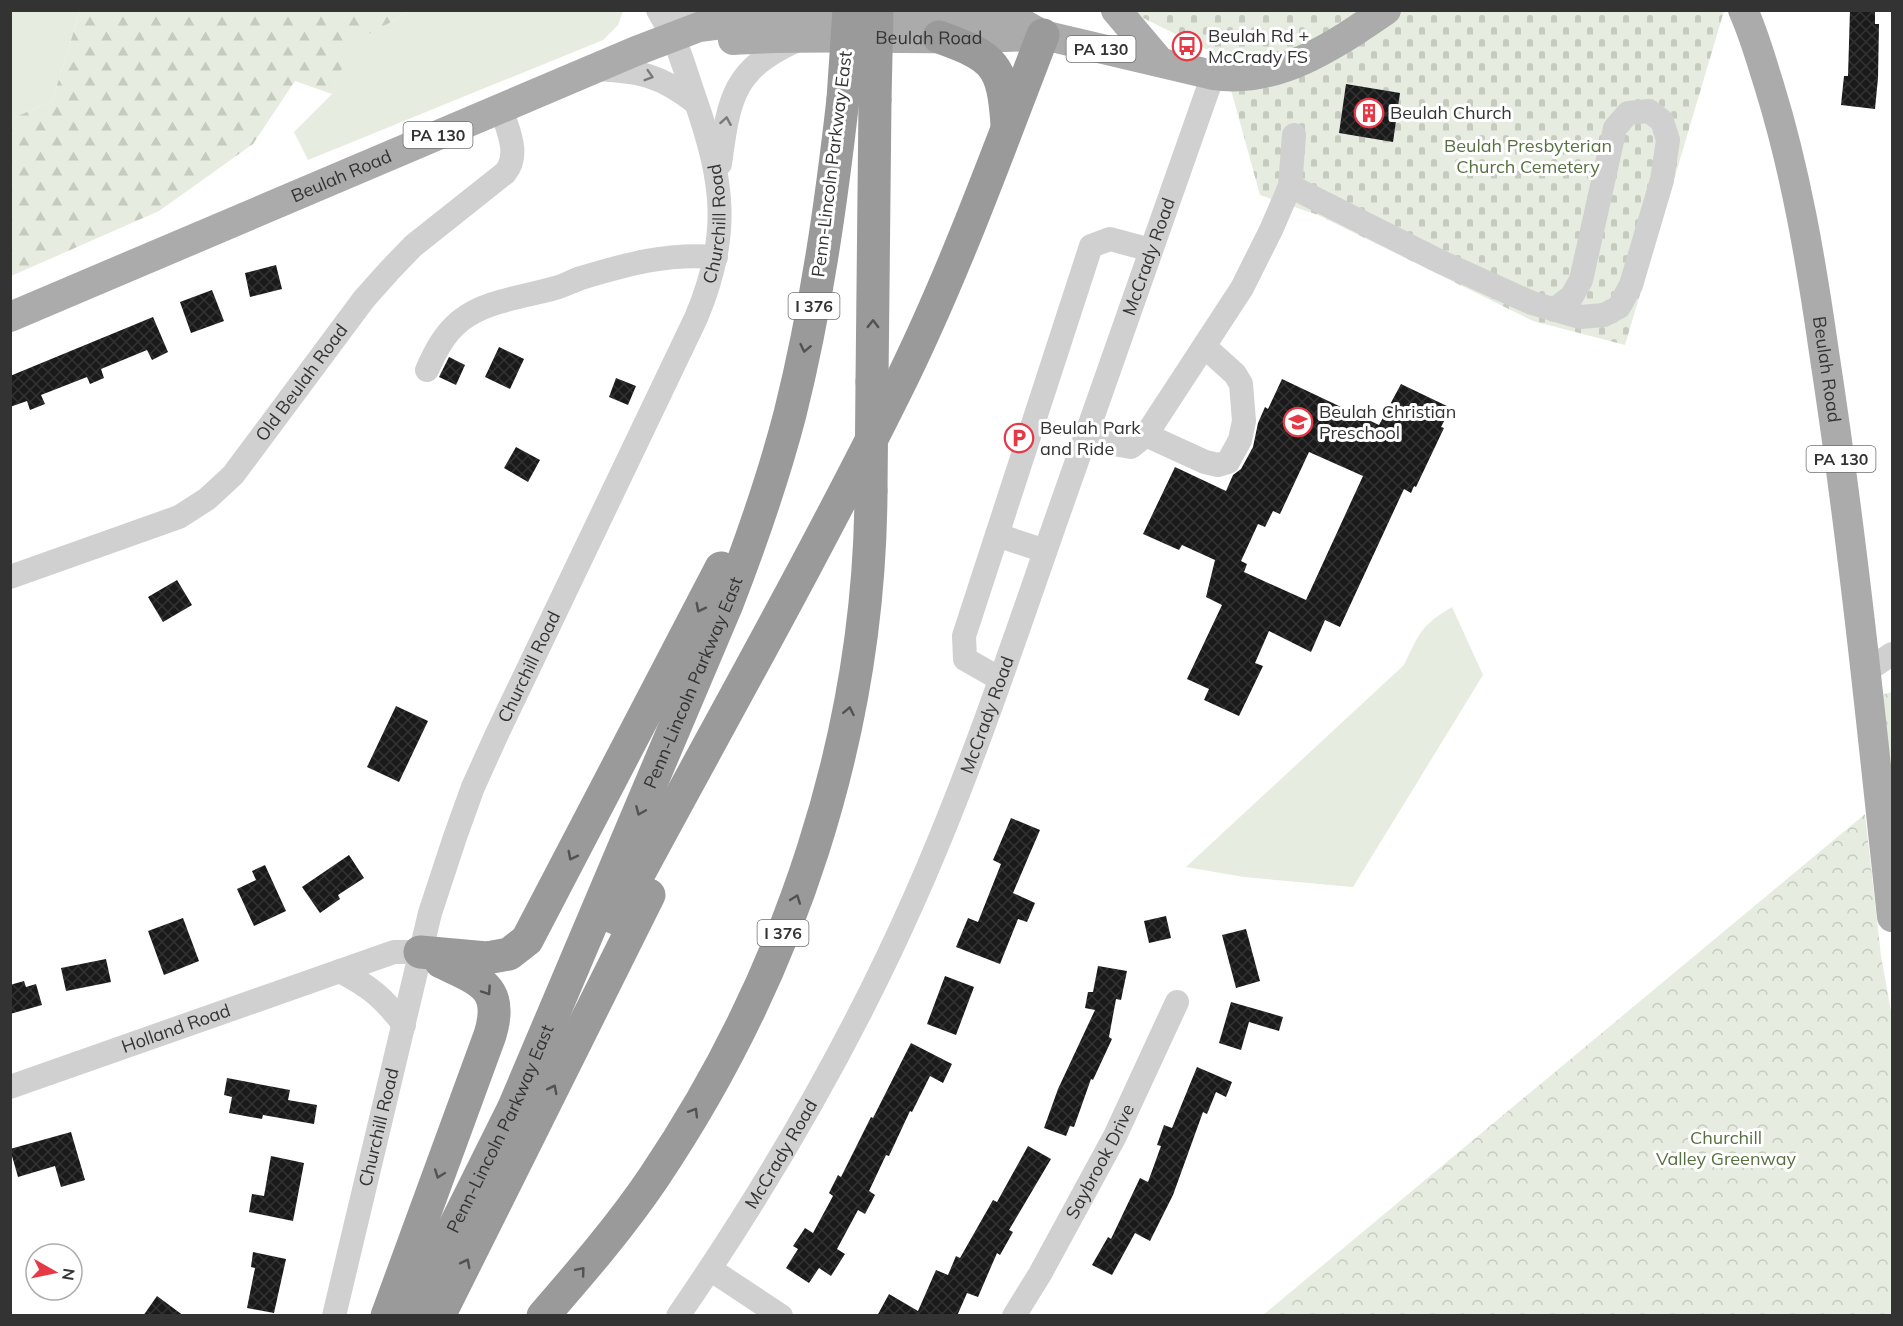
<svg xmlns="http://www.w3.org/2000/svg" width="1903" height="1326" font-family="Mulish,sans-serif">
  <defs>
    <pattern id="forest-firs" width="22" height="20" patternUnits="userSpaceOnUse" patternTransform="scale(1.5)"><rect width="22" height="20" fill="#e6ecdf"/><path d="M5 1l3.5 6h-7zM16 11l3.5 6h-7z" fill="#c6cbc0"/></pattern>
    <pattern id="cemetery-stones" width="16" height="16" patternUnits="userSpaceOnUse" patternTransform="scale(1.5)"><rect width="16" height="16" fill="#e6ecdf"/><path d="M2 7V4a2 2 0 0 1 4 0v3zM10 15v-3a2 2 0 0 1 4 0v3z" fill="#c6cbc0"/></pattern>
    <pattern id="park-crowns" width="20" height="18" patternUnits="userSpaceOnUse" patternTransform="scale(1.5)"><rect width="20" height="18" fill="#e6ecdf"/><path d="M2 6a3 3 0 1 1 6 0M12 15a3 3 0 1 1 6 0" fill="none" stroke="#c6cbc0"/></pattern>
    <pattern id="building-cross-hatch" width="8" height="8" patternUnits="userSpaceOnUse" patternTransform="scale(1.5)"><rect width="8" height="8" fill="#1a1a1a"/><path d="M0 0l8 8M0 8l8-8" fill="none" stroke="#333"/></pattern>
  </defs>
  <rect width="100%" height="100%" fill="#fff"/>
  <g fill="#e6ecdf">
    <path d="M11 11H80L52 101 11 119Z"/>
    <path d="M408 11H623L618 25 603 40 308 160 294 132 332 94 351 43 395 20Z"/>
    <path d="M1452 607 1483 675 1353 887 1244 877 1186 867 1404 665C1419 634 1421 625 1452 607Z"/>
  </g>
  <path fill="url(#forest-firs)" d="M80 11V10L408 11 395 20 352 43 332 94 295 81 253 144 159 211 11 276V119L52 101Z"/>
  <path fill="url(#cemetery-stones)" d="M1133 10 1724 11 1625 345 1533 321 1318 215 1260 195 1222 57 1133 13Z"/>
  <g fill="url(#park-crowns)">
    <path d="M1892 692V802L1880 695Z"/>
    <path d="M1865 814 1881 956 1892 1017V1315H1263Z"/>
  </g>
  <g fill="url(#building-cross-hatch)" fill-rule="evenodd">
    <path d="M1850 10H1875V24H1879L1878 78 1875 109 1841 105 1844 76H1848Z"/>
    <path d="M1346 84 1400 93 1393 142 1339 133Z"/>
    <path d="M276 265 282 289 250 297 245 273Z"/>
    <path d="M212 290 224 321 191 333 180 302Z"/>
    <path d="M153 317 168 352 152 360 147 350 101 369 104 378 90 384 87 377 41 395 45 404 30 410 27 401 10 407V376Z"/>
    <path d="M499 347 524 359 510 389 485 377Z"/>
    <path d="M449 357 465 365 456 385 439 377Z"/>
    <path d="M616 378 636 386 628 405 609 397Z"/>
    <path d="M1282 379 1379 425 1401 384 1451 408 1441 427 1444 428 1416 487 1414 486 1411 493 1404 489 1340 627 1325 620 1311 652 1269 631 1255 663 1263 666 1239 716 1204 700 1209 689 1187 679 1222 605 1206 597 1215 560 1182 545 1179 550 1143 534 1175 467 1226 491 1233 475 1241 469 1253 447 1258 423 1265 407 1268 409ZM1309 452 1363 476 1306 600 1244 572 1247 564 1241 561 1258 524 1265 527 1273 511 1280 514Z"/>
    <path d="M516 447 540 460 528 482 504 468Z"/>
    <path d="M177 580 192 605 163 622 148 597Z"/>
    <path d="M396 706 428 721 399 782 367 767Z"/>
    <path d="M1011 818 1040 830 1013 893 1035 903 1027 922 1018 919 1000 964 956 947 968 918 978 922 1001 864 993 860Z"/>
    <path d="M349 855 364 878 338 895 340 899 320 913 302 887Z"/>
    <path d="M265 865 286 911 254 926 237 889 256 880 252 871Z"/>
    <path d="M1166 916 1171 938 1149 943 1144 921Z"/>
    <path d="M183 918 199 961 164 975 148 931Z"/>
    <path d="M1246 929 1260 981 1236 988 1222 935Z"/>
    <path d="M106 959 111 982 66 991 61 968Z"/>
    <path d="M1098 966 1127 971 1121 1000 1116 999 1109 1037 1112 1039 1093 1080 1091 1079 1074 1127 1070 1126 1066 1136 1044 1128 1058 1089 1095 1010 1085 1008 1088 992H1093Z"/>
    <path d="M945 976 974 987 956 1035 927 1024Z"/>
    <path d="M24 981 26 987 36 984 42 1005 10 1014V985Z"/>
    <path d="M1231 1002 1283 1017 1279 1031 1249 1022 1241 1050 1219 1043Z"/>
    <path d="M911 1043 952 1064 943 1083 930 1076 912 1112 910 1111 889 1156 886 1155 869 1191 875 1195 865 1214 858 1210 837 1249 845 1254 831 1276 819 1268 809 1283 786 1268 798 1249 793 1246 805 1228 813 1233 833 1196 829 1193 838 1175 841 1177 871 1117 873 1118Z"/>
    <path d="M1197 1067 1232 1082 1226 1097 1216 1092 1207 1114 1203 1112 1173 1195 1150 1241 1135 1233 1112 1275 1092 1265 1108 1237 1111 1239 1140 1178 1148 1182 1161 1146 1157 1145 1164 1125 1172 1128Z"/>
    <path d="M227 1078 290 1090 288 1100 317 1105 314 1124 263 1115 262 1119 229 1113 232 1097 224 1095Z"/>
    <path d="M71 1132 85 1180 61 1187 55 1166 18 1177 10 1149Z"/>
    <path d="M1028 1146 1051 1159 1009 1230 1013 1232 1000 1255 997 1253 978 1297 967 1293 957 1316H877L889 1294 918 1311 936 1270 948 1275 956 1256 960 1258 993 1200 997 1202Z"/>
    <path d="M271 1156 304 1163 293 1221 249 1212 252 1194 264 1196Z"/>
    <path d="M253 1252 286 1259 274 1313 247 1308 255 1268 251 1267Z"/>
    <path d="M157 1296 184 1316H143Z"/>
  </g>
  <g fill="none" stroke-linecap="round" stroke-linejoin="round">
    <g stroke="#d0d0d0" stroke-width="24">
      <path d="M681 10 724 19"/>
      <path d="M595 69C639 71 661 75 696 103"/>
      <path d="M720 164C729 97 733 68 800 39"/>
      <path d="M1290 186 1441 262 1532 303 1580 317 1604 315 1619 307 1631 285 1662 180 1668 140 1662 121 1649 111 1628 113 1615 128 1581 280 1572 296 1554 310"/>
      <path d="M427 370C435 352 444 334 460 321 486 300 525 297 555 288 564 286 572 281 581 278 628 264 666 253 716 257"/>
      <path d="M1146 435 1205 462 1218 465 1228 462 1240 440 1244 421 1241 384 1235 374 1205 347"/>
      <path d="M1085 439 1131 447 1146 435 1242 288 1271 230 1290 186 1294 135"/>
      <path d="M997 535 1045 551"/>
      <path id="s1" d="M10 577 179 517 207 499 233 475 364 299 389 271 413 246 505 173C521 154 507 129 501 108"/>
      <path d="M1866 671 1892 654"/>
      <path d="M1000 679 965 659 964 636 1091 246 1110 239 1151 250"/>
      <path d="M340 971C369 986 384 998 404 1025"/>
      <path id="s2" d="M10 1087 394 952H420"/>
      <path d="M710 1269 781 1316"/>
      <path id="s3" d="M334 1316 430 913 455 837 473 787 497 734 696 318C731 235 724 183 695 99 688 79 682 58 674 39 670 29 663 20 658 10"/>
      <path id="s4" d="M678 1316C770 1182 851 1043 916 895 971 771 1014 640 1059 512 1110 366 1162 221 1213 75"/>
      <path id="s5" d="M1014 1316 1040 1274 1115 1136 1177 1002"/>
    </g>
    <g stroke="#ababab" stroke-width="30">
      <path d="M1116 10 1160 62"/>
      <path id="s6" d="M1743 10C1754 34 1761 60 1769 85 1796 172 1811 261 1824 352 1853 540 1872 728 1892 917"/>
      <path id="s7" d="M733 40C836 33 940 43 1043 35"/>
      <path id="s8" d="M10 317 636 51 699 27 776 17 826 13 1002 12 1043 35 1213 75C1277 85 1335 45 1386 10"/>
    </g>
    <g stroke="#9a9a9a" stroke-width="33">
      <path d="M939 37C995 57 1003 65 1007 125"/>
      <path d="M872 382 875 100"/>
      <path d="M615 918C708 744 806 572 894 395 952 279 996 157 1043 35"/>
      <path d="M420 952 487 958 509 954 527 940 721 568"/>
      <path d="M387 1316 490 1035C505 986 478 980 441 962"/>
      <path id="s9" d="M410 1316 514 1107 727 604C751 542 773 479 790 414 816 310 831 205 843 99"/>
      <path d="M439 1316 649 895"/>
      <path d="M543 1316C582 1271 621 1226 654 1177 790 975 870 734 871 491"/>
    </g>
    <g stroke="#9a9a9a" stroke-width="33">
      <path d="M843 99 849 10"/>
      <path d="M875 100 877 10"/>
      <path d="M871 491 872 382"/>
    </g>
  </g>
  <defs><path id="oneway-chevron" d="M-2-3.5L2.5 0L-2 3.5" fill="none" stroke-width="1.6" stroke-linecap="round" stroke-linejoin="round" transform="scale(1.5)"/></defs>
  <g stroke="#7a7a7a">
    <use href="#oneway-chevron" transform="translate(649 76) rotate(17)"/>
    <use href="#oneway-chevron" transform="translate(726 121) rotate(-80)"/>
  </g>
  <g stroke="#525252">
    <use href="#oneway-chevron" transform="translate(873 324) rotate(-89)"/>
    <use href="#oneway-chevron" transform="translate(805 348) rotate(102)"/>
    <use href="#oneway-chevron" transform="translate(700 608) rotate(117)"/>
    <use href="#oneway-chevron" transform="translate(849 711) rotate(-79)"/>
    <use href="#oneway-chevron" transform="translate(640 811) rotate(113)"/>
    <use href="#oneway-chevron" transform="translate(572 856) rotate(117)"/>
    <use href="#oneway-chevron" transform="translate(796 899) rotate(-70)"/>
    <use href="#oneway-chevron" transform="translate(487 991) rotate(56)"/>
    <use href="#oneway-chevron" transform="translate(553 1089) rotate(-63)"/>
    <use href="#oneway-chevron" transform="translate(694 1112) rotate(-59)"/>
    <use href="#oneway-chevron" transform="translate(439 1174) rotate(110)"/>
    <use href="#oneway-chevron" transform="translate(466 1263) rotate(-63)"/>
    <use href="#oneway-chevron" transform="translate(581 1271) rotate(-50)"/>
  </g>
  <defs>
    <g id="bus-ring" transform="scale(1.5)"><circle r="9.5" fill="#fff" stroke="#e63946" stroke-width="1.5"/><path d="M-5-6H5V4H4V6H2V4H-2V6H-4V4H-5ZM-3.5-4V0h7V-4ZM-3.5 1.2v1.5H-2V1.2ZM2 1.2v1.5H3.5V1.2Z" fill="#e63946"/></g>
    <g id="building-ring" transform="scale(1.5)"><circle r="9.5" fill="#fff" stroke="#e63946" stroke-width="1.5"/><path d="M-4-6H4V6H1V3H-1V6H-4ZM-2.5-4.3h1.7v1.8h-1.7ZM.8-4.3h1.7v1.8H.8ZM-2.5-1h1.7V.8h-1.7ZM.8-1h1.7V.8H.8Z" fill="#e63946"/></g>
    <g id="school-ring" transform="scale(1.5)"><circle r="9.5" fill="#fff" stroke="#e63946" stroke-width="1.5"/><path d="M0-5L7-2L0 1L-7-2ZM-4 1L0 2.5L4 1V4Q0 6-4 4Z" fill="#e63946"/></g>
    <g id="parking-ring" transform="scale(1.5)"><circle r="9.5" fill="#fff" stroke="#e63946" stroke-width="1.5"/><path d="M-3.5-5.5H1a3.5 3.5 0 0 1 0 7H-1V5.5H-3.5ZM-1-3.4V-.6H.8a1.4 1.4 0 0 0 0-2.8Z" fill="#e63946"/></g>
  </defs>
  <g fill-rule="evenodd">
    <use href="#bus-ring" x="1187" y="46"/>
    <use href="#building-ring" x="1369" y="113"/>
    <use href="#school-ring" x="1298" y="422"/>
    <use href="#parking-ring" x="1019" y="438"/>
  </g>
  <g text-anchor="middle" stroke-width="6" stroke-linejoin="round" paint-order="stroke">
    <g fill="#fff" stroke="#707070" stroke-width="1.5">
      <rect x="1066.5" y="36" width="69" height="26" rx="4.5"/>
      <rect x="403.5" y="122" width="69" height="26" rx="4.5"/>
      <rect x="788.5" y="293" width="51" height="26" rx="4.5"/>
      <rect x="1806.5" y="446" width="69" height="26" rx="4.5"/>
      <rect x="757.5" y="920" width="51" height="26" rx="4.5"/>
    </g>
    <g font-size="16" font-weight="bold" fill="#333">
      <text x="1101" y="55">PA 130</text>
      <text x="438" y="141">PA 130</text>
      <text x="814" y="312">I 376</text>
      <text x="1841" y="465">PA 130</text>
      <text x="783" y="939">I 376</text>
    </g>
    <g font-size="18" fill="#333" stroke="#fff" text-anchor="start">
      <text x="1208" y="42">Beulah Rd +<tspan x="1208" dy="21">McCrady FS</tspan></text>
      <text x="1390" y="119">Beulah Church</text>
      <text x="1319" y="418">Beulah Christian<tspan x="1319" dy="21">Preschool</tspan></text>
      <text x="1040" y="434">Beulah Park<tspan x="1040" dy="21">and Ride</tspan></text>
    </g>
    <g font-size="18" fill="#333" stroke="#fff">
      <text dy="6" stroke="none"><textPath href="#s7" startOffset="196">Beulah Road</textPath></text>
      <text transform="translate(832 164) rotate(-83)" y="6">Penn-Lincoln Parkway East</text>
      <text dy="6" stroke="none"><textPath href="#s8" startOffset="360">Beulah Road</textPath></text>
      <text dy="6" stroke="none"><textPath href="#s3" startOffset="1164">Churchill Road</textPath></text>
      <text dy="6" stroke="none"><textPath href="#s4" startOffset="1164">McCrady Road</textPath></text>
      <text dy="6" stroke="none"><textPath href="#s6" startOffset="370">Beulah Road</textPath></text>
      <text dy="6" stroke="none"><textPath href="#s1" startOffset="363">Old Beulah Road</textPath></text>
      <text dy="6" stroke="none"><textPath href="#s3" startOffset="680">Churchill Road</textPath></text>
      <text dy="6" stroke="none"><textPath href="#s9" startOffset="694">Penn-Lincoln Parkway East</textPath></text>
      <text dy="6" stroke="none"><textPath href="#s4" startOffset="678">McCrady Road</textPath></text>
      <text dy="6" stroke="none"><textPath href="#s2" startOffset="176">Holland Road</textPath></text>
      <text dy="6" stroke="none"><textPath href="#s3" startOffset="194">Churchill Road</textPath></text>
      <text dy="6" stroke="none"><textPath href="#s9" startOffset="208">Penn-Lincoln Parkway East</textPath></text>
      <text dy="6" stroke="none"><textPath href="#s4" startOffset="192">McCrady Road</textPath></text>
      <text dy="6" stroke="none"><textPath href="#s5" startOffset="177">Saybrook Drive</textPath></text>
    </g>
    <g font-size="18" fill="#56703f" stroke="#fff">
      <text x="1528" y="152">Beulah Presbyterian<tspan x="1528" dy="21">Church Cemetery</tspan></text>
      <text x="1726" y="1144">Churchill<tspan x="1726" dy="21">Valley Greenway</tspan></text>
    </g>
  </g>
  <rect width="1903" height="1326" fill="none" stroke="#333333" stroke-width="24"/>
  <g transform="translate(54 1272) rotate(99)"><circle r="28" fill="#ffffff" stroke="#adadad" stroke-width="1.5"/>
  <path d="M0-4.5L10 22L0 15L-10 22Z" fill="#e63946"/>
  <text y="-9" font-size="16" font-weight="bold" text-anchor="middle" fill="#333333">N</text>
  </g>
</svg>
